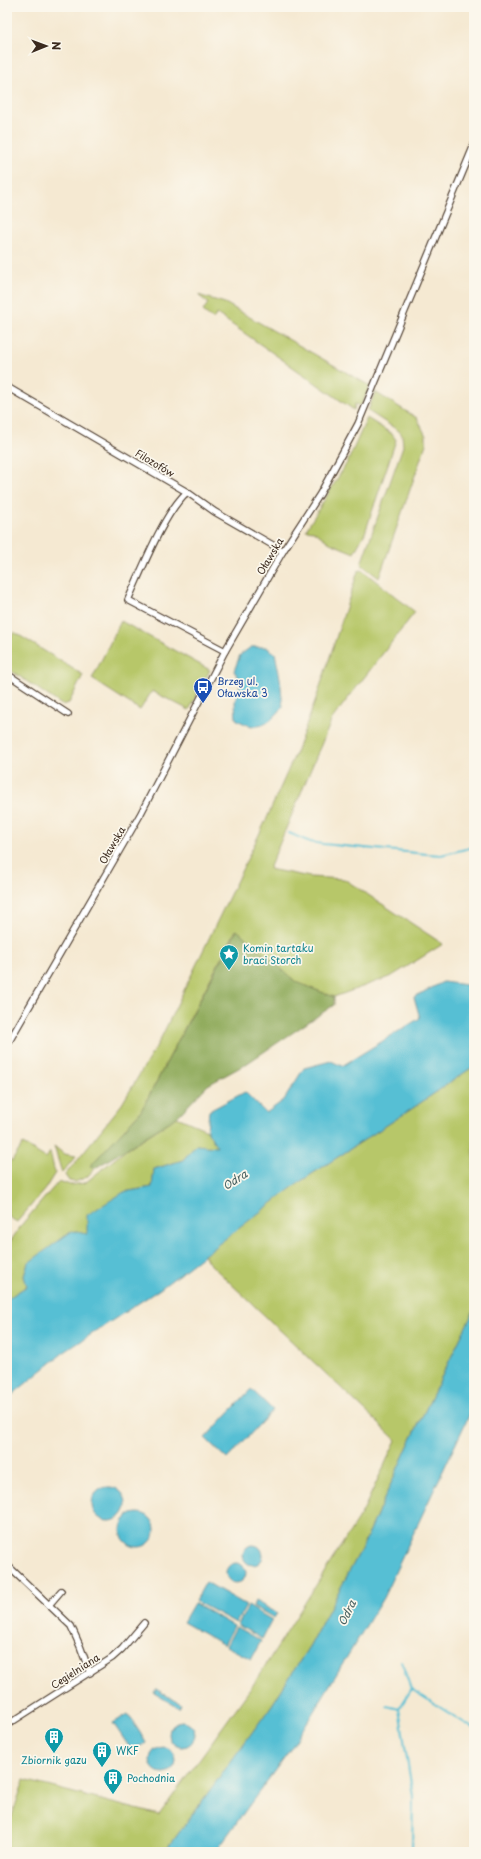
<svg xmlns="http://www.w3.org/2000/svg" width="481" height="1859" font-family="'Playpen Sans',sans-serif">
  <rect width="100%" height="100%" fill="#fbf7ec"/>
  <filter id="ink" filterUnits="userSpaceOnUse"><feTurbulence type="fractalNoise" baseFrequency=".025" numOctaves="2"/><feDisplacementMap in="SourceGraphic" scale="8" xChannelSelector="R" yChannelSelector="G"/><feConvolveMatrix kernelMatrix="1 2 1 2 8 2 1 2 1" color-interpolation-filters="sRGB"/></filter>
  <filter id="wash" filterUnits="userSpaceOnUse"><feTurbulence type="fractalNoise" baseFrequency=".012" numOctaves="4" result="noise"/><feDisplacementMap in="SourceGraphic" scale="16" xChannelSelector="R" yChannelSelector="G"/><feGaussianBlur stdDeviation="0.9" result="paint"/><feColorMatrix in="noise" values="0 0 0 0 0 0 0 0 0 0 0 0 0 0 0 0 0 1.4 0 .05"/><feComposite in="paint" operator="in"/></filter>
  <g filter="url(#wash)">
    <rect width="100%" height="100%" fill="#f5e9d2"/>
    <g fill="#b7c769" stroke="#797844">
      <path d="M198 295 225 303 370 386 361 406 355 404 354 410 217 314 213 319 203 311 208 303Z"/>
      <path d="M375 392 417 418 426 436V444L379 578 361 564 403 446 402 435 399 431 368 411Z"/>
      <path d="M367 418 392 434 396 440 365 533 354 553 330 543 314 531 306 530 348 461Z"/>
      <path d="M362 570 415 612 332 719 269 869 310 877 344 879 443 944 392 976 334 997 296 982 236 930 141 1111 91 1166 94 1169 87 1177 75 1182 69 1181 65 1175 122 1104 160 1040 267 818 297 750 318 693 358 571Z"/>
      <path d="M121 621 210 670 189 710 152 691 140 710 92 679Z"/>
      <path d="M14 632 83 675 69 703 62 705 7 668V644Z"/>
      <path d="M474 1066V1310L407 1448 363 1546 310 1645 272 1705 165 1852H7V1831L24 1780 159 1815 253 1685 363 1511 396 1440 208 1262 204 1254 298 1183 410 1110Z"/>
      <path d="M177 1117 207 1130 218 1148 196 1145 183 1160 154 1169 152 1187 124 1192 88 1234 28 1263 24 1276 27 1286 7 1299V1246L23 1223 59 1181 70 1185 85 1183 127 1149Z"/>
      <path d="M23 1144 46 1158 50 1152 55 1173 45 1189 17 1222 7 1216V1158L12 1161Z"/>
      <path d="M54 1146 64 1154 76 1156 62 1173Z"/>
    </g>
    <path fill="#91ac5d" stroke="#666b3e" d="M237 930 296 982 334 997V1005L246 1064 208 1085 177 1117 94 1169 90 1166 141 1111Z"/>
    <g fill="#57bfd4" stroke="#497479">
      <path d="M251 647H266L275 653 280 678 283 707C268 725 258 733 236 719L235 702 241 682 234 671 240 655Z"/>
      <path d="M443 982 474 986V1066L410 1110 298 1183 160 1289 63 1353 7 1399V1299L27 1286 24 1276 28 1263 72 1231 87 1234V1215L124 1192 152 1187 154 1169 183 1160 196 1145 217 1147 207 1130 209 1111 245 1092 266 1113 284 1100 304 1068 331 1061 342 1066 420 1018 414 997Z"/>
      <path d="M474 1310V1405L383 1598 292 1747 215 1852H165L272 1705 310 1645 363 1546 407 1448Z"/>
      <path d="M251 1389 273 1410 227 1459 205 1438Z"/>
      <circle cx="109" cy="1504" r="17"/>
      <circle cx="138" cy="1530" r="17"/>
      <circle cx="253" cy="1555" r="10"/>
      <circle cx="236" cy="1573" r="10"/>
      <path d="M206 1582 246 1605 236 1623 195 1601Z"/>
      <path d="M255 1601 277 1613 274 1618 253 1606Z"/>
      <path d="M194 1603 234 1626 224 1645 183 1622Z"/>
      <path d="M248 1606 272 1620 262 1639 238 1625Z"/>
      <path d="M236 1627 261 1641 251 1659 226 1646Z"/>
      <path d="M156 1689 181 1704 179 1708 154 1693Z"/>
      <path d="M128 1714 146 1742 132 1751 113 1723Z"/>
      <circle cx="182" cy="1734" r="13"/>
      <circle cx="163" cy="1760" r="13"/>
    </g>
    <g fill="none" stroke-linecap="round" stroke-linejoin="round">
      <g stroke="#57bfd4" stroke-width="2">
        <path d="M289 833 310 842 323 844 427 854 441 855 474 847"/>
        <path d="M401 1661 411 1689 474 1729"/>
        <path d="M387 1706 399 1709 413 1796 412 1852"/>
        <path d="M399 1709 411 1690"/>
      </g>
    </g>
  </g>
  <g filter="url(#ink)">
    <g fill="none" stroke-linecap="round" stroke-linejoin="round">
      <g stroke="#574739" stroke-width="8">
        <g id="street">
          <path d="M7 387 187 492 215 512 283 551"/>
          <path d="M187 492C163 514 142 570 128 600L225 651"/>
          <path d="M7 674 68 714"/>
          <path d="M7 1045 140 815 225 651 283 551 320 494 358 424 474 145"/>
          <path d="M7 1565 71 1626 80 1646 90 1673"/>
          <path d="M49 1605 61 1591"/>
          <path d="M7 1725 112 1658 122 1649 144 1623"/>
        </g>
      </g>
      <use href="#street" stroke="#fff" stroke-width="5.5"/>
    </g>
  </g>
  <defs>
    <g id="bus-pin" transform="scale(1)"><path d="M0 17L-7.5 6A9.5 9.5 0 1 1 7.5 6Z" fill="#1a4fb4" stroke="#fbf7ec"/><path d="M-5-6H5V4H4V6H2V4H-2V6H-4V4H-5ZM-3.5-4V0h7V-4ZM-3.5 1.2v1.5H-2V1.2ZM2 1.2v1.5H3.5V1.2Z" fill="#fff"/></g>
    <g id="sight-pin" transform="scale(1)"><path d="M0 17L-7.5 6A9.5 9.5 0 1 1 7.5 6Z" fill="#0f9aa8" stroke="#fbf7ec"/><path d="M0-6L1.8-2.2L6-1.7L2.9 1.2L3.7 5.4L0 3.3L-3.7 5.4L-2.9 1.2L-6-1.7L-1.8-2.2Z" fill="#fff"/></g>
    <g id="building-pin" transform="scale(1)"><path d="M0 17L-7.5 6A9.5 9.5 0 1 1 7.5 6Z" fill="#0f9aa8" stroke="#fbf7ec"/><path d="M-4-6H4V6H1V3H-1V6H-4ZM-2.5-4.3h1.7v1.8h-1.7ZM.8-4.3h1.7v1.8H.8ZM-2.5-1h1.7V.8h-1.7ZM.8-1h1.7V.8H.8Z" fill="#fff"/></g>
  </defs>
  <g fill-rule="evenodd">
    <use href="#bus-pin" x="203" y="687"/>
    <use href="#sight-pin" x="229" y="954"/>
    <use href="#building-pin" x="54" y="1737"/>
    <use href="#building-pin" x="102" y="1751"/>
    <use href="#building-pin" x="113" y="1778"/>
  </g>
  <g text-anchor="middle" stroke-width="3.5" stroke-linejoin="round" paint-order="stroke">
    <g font-size="10" fill="#3b2a1e" stroke="#fbf7ec">
      <text transform="translate(155 463) rotate(31)" y="4">Filozofów</text>
      <text transform="translate(270 556) rotate(-59)" y="4">Oławska</text>
      <text transform="translate(112 845) rotate(-60)" y="4">Oławska</text>
      <text transform="translate(75 1671) rotate(-33)" y="4">Cegielniana</text>
    </g>
    <g font-size="10" fill="#164399" stroke="#fbf7ec" text-anchor="start">
      <text x="217" y="685">Brzeg ul.<tspan x="217" dy="12">Oławska 3</tspan></text>
    </g>
    <g font-size="10" fill="#0d838f" stroke="#fbf7ec" text-anchor="start">
      <text x="243" y="952">Komin tartaku<tspan x="243" dy="12">braci Storch</tspan></text>
      <text x="116" y="1755">WKF</text>
      <text x="54" y="1764" text-anchor="middle">Zbiornik gazu</text>
      <text x="127" y="1782">Pochodnia</text>
    </g>
    <g font-size="11" font-style="italic" fill="#455e5e" stroke="#fbf7ec">
      <text transform="translate(235 1180) rotate(-33)" y="4">Odra</text>
      <text transform="translate(347 1613) rotate(-64)" y="4">Odra</text>
    </g>
  </g>
  <rect width="481" height="1859" fill="none" stroke="#fbf7ec" stroke-width="24"/>
  <g transform="translate(46 46) rotate(89)" stroke="#fbf7ec" stroke-width="3" paint-order="stroke">
  <path d="M0-3L7 15L0 10L-7 15Z" fill="#3b2a1e"/>
  <text y="-6" font-size="11" font-weight="bold" text-anchor="middle" fill="#3b2a1e">N</text>
  </g>
</svg>
